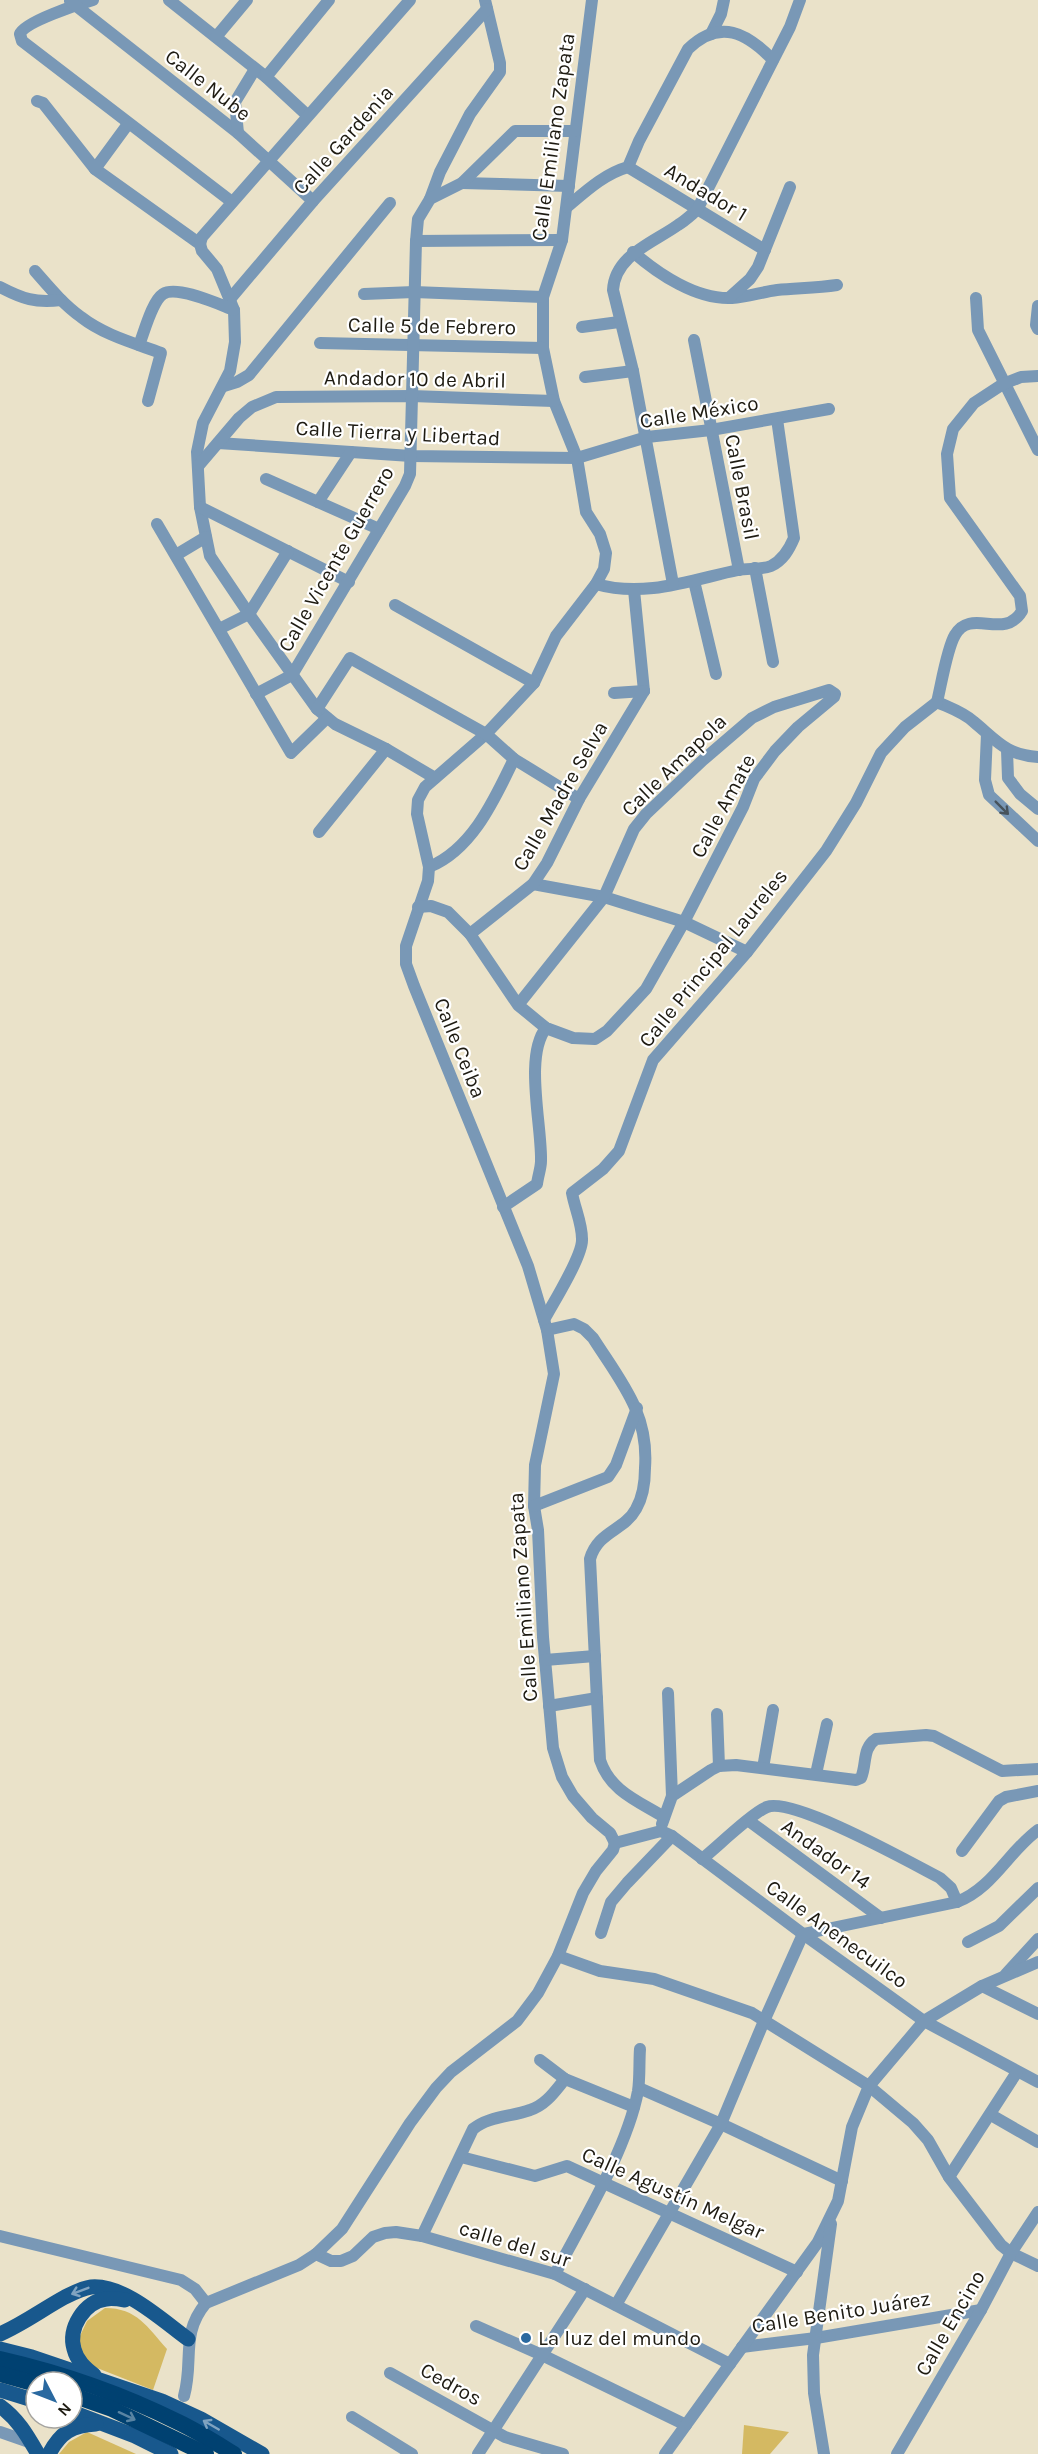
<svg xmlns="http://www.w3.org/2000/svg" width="1038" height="2454" font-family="Karla,sans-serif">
  <rect width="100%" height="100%" fill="#eae2c9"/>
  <g fill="#d4b962">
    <path d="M105 2308C137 2308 147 2327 167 2349L153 2390 92 2366 82 2354 79 2338 87 2321Z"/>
    <path d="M744 2425 789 2432 770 2454H742Z"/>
    <path d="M87 2432 136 2454H59L69 2442Z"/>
  </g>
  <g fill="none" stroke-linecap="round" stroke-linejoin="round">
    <g stroke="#7998b6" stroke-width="12">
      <path d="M93 0C79 4 24 22 20 34L22 41 232 202"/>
      <path d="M169 0 266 77 307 115"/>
      <path d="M592 0 562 240 543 297V348L554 401 577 458 586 512 600 534 606 553 604 569 596 584 556 636 534 683 486 734 425 787 418 800 417 814 429 867 428 881 406 946V964L414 986 528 1266 547 1330 554 1374 535 1465 534 1506 538 1530 543 1637 553 1748 562 1777 573 1796 592 1818 610 1833 615 1843"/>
      <path d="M70 1 238 133 313 201"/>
      <path d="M711 34 721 14 724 0"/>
      <path d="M216 37 247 0"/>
      <path d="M266 77 329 0"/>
      <path d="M37 101 43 103 95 169 200 244 202 251 217 269 234 310 235 342 230 371 203 423 197 452 200 507 210 556 249 614 317 709 335 724 386 749 435 778"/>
      <path d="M238 133 235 102 255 69"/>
      <path d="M628 167 765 250"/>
      <path d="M95 169 128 124"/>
      <path d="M462 183 569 186"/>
      <path d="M430 199 440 172 470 114 500 72V63L485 0"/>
      <path d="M567 207C586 191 604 174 628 167L639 141 688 49C720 18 747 33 773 60"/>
      <path d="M416 241 562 240"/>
      <path d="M200 244 202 237 410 0"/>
      <path d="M633 252C658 274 697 300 732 298 747 297 762 292 777 290 797 288 817 288 837 285"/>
      <path d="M35 271C49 287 63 304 81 317 104 335 134 343 161 353L148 401"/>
      <path d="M0 287C23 299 35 303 61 300"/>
      <path d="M364 294 414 292 543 297"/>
      <path d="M730 297 750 279 758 267 790 187"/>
      <path d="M976 298 978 330 1038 450"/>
      <path d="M230 299 313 201 487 9"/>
      <path d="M1038 306 1036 325 1038 329"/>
      <path d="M582 327 619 322"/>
      <path d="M694 340 739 570"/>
      <path d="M320 343 543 348"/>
      <path d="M139 345C144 333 152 301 163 294 177 285 218 304 234 310"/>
      <path d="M585 377 633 371"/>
      <path d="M224 386 237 382 249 375 390 203"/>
      <path d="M218 443 411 456 577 458 647 437 711 430 829 409"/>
      <path d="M199 465 239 418 252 407 276 397 412 396 554 401"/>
      <path d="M266 479 379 529"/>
      <path d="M318 502 351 452"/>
      <path d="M200 507 349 582"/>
      <path d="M157 524 291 753 327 718"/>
      <path d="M176 555 206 537"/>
      <path d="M755 568 773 662"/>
      <path d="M694 581 716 674"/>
      <path d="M596 584C644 598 691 580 738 570 748 568 761 570 771 566 783 560 789 550 794 538L777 419"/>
      <path d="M673 584 633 371 613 290C615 255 653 243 678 225 685 221 691 215 697 210L790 27 800 0"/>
      <path d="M634 590 644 691"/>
      <path d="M395 605 534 683"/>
      <path d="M219 629 249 614 288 551"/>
      <path d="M614 693 644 691"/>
      <path d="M256 694 292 675 405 486 410 474 416 241 418 219 430 199 462 183 515 131H575"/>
      <path d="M937 702C941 686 947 648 955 635 971 607 1004 641 1022 611L1020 596 950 498 947 454 953 429 974 403 1003 384 1021 377 1038 376"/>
      <path d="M937 702C950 708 963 712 974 722 997 741 1006 755 1038 757"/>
      <path d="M317 709 350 658 486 734 514 759 579 799"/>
      <path d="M987 734 985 780 989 795 1038 841"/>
      <path d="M1007 750 1008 778 1020 794 1038 809"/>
      <path d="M319 832 386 749"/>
      <path d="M429 867C473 849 495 798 514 759"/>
      <path d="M533 884 604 897 684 922 747 952"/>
      <path d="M418 907 431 906 448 912 470 934 518 1005 546 1028 573 1038 595 1039 607 1031 646 989 684 922 743 807 754 779 775 751 798 727 834 697 835 694 829 690 774 707 752 718 703 760 646 814 634 829 604 897 518 1005"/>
      <path d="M470 934 533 884 547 863 579 799 644 691"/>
      <path d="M503 1207 537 1184C538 1176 541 1168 541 1161 542 1126 524 1056 546 1028"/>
      <path d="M544 1320C553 1303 583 1256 582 1239 582 1223 575 1209 572 1193L603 1169 619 1151 653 1060 747 952 826 851 856 803 881 753 905 727 937 702"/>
      <path d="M547 1330 574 1324 584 1329 593 1338C621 1382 649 1413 645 1468 645 1481 643 1497 636 1509 624 1531 598 1531 590 1559L600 1760C610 1791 638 1801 664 1817"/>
      <path d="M534 1506 608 1477 616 1465 637 1408"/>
      <path d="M545 1660 595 1656"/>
      <path d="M668 1693 672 1796"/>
      <path d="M549 1706 597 1698"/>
      <path d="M717 1714 719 1766"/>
      <path d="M763 1768 773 1710"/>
      <path d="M816 1774 827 1724"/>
      <path d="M749 1821 881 1918"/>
      <path d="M662 1824 672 1796 711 1770 719 1766 736 1765 856 1780 861 1778C867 1764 862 1748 876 1739L926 1735 934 1736 1002 1771 1038 1769"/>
      <path d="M615 1843 661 1831 672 1836 803 1934 924 2021 1038 2082"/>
      <path d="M962 1851 999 1801 1006 1797 1038 1791"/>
      <path d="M702 1859C716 1848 753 1812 767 1807 794 1797 911 1863 940 1878L951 1888 957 1902"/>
      <path d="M601 1933 611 1902 627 1883 672 1836"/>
      <path d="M968 1942 999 1926 1038 1888"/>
      <path d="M558 1956 600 1971 654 1979 752 2013 869 2086 913 2123 928 2140 949 2177 1001 2245 1011 2253 1038 2266"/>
      <path d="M1006 1974 1038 1939"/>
      <path d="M982 1986 1038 2014"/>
      <path d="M540 2060 565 2079 634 2107"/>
      <path d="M639 2088 721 2124 842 2181"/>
      <path d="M991 2115 1038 2142"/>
      <path d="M461 2157 535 2176 567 2166 797 2272"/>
      <path d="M949 2177 1017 2072"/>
      <path d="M0 2236 181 2280 195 2289 206 2303"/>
      <path d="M422 2236 473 2129C489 2116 511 2117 530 2110 546 2105 555 2091 565 2079"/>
      <path d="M316 2254 331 2261H341L353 2256 373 2237 385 2233 396 2232 422 2236 555 2274 730 2364"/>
      <path d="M555 2274C583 2221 627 2149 638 2091 640 2078 639 2063 640 2049"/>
      <path d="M616 2305 721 2124 764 2021 803 1934 957 1902C993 1888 1008 1852 1038 1830"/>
      <path d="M476 2326 542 2355 686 2425"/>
      <path d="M742 2347 816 2338 981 2310"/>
      <path d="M390 2373 505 2437 563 2454"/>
      <path d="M184 2396C194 2361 180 2334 206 2303L299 2265 316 2254 342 2229 410 2123 436 2088 451 2072 517 2021 538 1993 558 1956 583 1893 596 1871 613 1850 615 1843"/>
      <path d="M352 2417 412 2454"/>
      <path d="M0 2432 32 2443"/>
      <path d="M478 2454 585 2289"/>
      <path d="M665 2454 818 2242 838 2201 852 2127 869 2086 924 2021 982 1986 1038 1962"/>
      <path d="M824 2454 814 2393 813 2355 831 2224"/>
      <path d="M897 2454 981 2310 1011 2253 1038 2212"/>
    </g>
    <g stroke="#18588d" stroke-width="15">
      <path d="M0 2334C23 2324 43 2309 65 2297 73 2293 83 2288 91 2287 124 2284 163 2321 188 2339"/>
      <path d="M0 2349 32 2357 162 2401 201 2419 262 2454"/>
      <path d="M94 2375C85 2368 77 2361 74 2349 68 2328 84 2302 106 2299 112 2298 119 2299 125 2300"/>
      <path d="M0 2390 36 2401"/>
      <path d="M0 2406C18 2419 27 2435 38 2454"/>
      <path d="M72 2412 135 2436 171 2454"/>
      <path d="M49 2454C60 2433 72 2425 96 2424"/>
    </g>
    <g stroke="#004171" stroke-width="16">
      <path d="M0 2359C61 2373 122 2394 178 2422 197 2431 216 2443 234 2454"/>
      <path d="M0 2374 36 2384"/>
      <path d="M72 2395 112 2409 206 2454"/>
    </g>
  </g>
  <defs><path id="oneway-shaft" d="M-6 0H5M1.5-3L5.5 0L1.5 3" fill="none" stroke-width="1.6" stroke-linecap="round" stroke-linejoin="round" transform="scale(1.5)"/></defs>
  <use stroke="#47535c" href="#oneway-shaft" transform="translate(1002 808) rotate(45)"/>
  <g stroke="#80a3c0">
    <use href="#oneway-shaft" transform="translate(80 2291) rotate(159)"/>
    <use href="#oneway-shaft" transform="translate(211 2425) rotate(-150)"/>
  </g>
  <use stroke="#5984a3" href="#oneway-shaft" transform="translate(127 2416) rotate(25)"/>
  <circle fill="#2a69a0" stroke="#fff" stroke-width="2" cx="526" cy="2338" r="6"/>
  <g text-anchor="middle" stroke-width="4.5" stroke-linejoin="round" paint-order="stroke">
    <g font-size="21" fill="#1e1b12" stroke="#fff">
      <text transform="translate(208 85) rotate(38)" y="7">Calle Nube</text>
      <text transform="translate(553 137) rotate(-82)" y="7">Calle Emiliano Zapata</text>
      <text transform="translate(343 140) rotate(-48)" y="7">Calle Gardenia</text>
      <text transform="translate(706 192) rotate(31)" y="7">Andador 1</text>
      <text transform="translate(432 326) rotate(1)" y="7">Calle 5 de Febrero</text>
      <text transform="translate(415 379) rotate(1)" y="7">Andador 10 de Abril</text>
      <text transform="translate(699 412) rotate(-9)" y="7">Calle México</text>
      <text transform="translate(398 433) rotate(3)" y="7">Calle Tierra y Libertad</text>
      <text transform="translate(742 487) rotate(79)" y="7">Calle Brasil</text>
      <text transform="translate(336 559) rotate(-60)" y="7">Calle Vicente Guerrero</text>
      <text transform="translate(674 765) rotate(-44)" y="7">Calle Amapola</text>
      <text transform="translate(560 796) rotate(-60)" y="7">Calle Madre Selva</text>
      <text transform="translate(723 806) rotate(-62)" y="7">Calle Amate</text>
      <text transform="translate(713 958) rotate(-51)" y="7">Calle Principal Laureles</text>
      <text transform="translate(460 1048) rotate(68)" y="7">Calle Ceiba</text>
      <text transform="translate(523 1597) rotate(-94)" y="7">Calle Emiliano Zapata</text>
      <text transform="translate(826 1854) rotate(36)" y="7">Andador 14</text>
      <text transform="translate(837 1934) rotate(36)" y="7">Calle Anenecuilco</text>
      <text transform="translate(673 2193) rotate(24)" y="7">Calle Agustín Melgar</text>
      <text transform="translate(515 2244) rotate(17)" y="7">calle del sur</text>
      <text transform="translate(841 2312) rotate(-9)" y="7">Calle Benito Juárez</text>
      <text transform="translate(950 2323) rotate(-60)" y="7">Calle Encino</text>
      <text transform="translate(451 2384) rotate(29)" y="7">Cedros</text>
    </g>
    <g font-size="21" fill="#1e1b12" stroke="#fff" text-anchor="start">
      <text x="538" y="2345">La luz del mundo</text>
    </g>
  </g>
  <g transform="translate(54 2400) rotate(132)"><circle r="28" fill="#ffffff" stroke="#a5a4a0" stroke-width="1.5"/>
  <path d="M0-4.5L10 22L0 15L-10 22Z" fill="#2a69a0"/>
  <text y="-9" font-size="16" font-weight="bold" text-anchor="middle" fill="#1e1b12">N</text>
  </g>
</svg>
